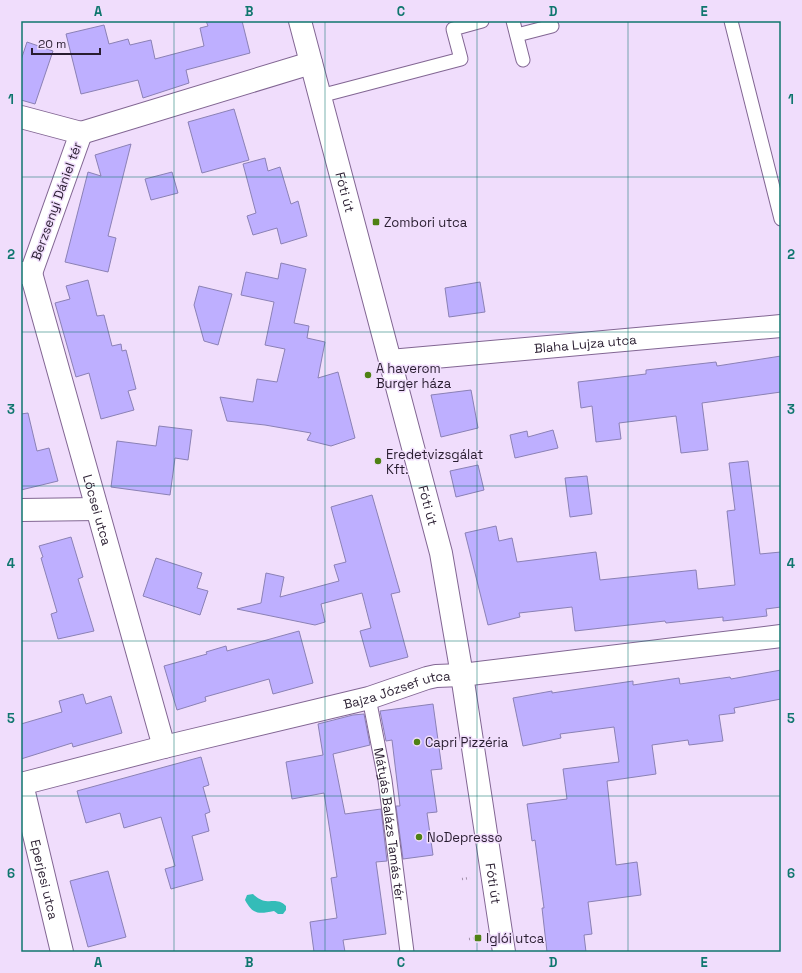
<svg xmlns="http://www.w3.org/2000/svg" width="802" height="973" font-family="'Space Grotesk',sans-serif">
  <rect width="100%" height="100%" fill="#f0ddfc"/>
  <path fill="#34bcb8" d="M253 894C267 908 275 895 286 906V910L283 914H278L274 911C259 914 253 915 245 900L247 895Z"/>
  <g fill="#beafff" stroke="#8b81b5">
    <path d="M206 21H242L250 53 186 70 189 83 143 98 138 80 81 94 66 34 104 25 109 44 128 39 130 45 151 40 155 59 204 46 200 28 208 26Z"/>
    <path d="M27 42 53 51 35 104 21 100V60Z"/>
    <path d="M234 109 249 160 202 173 188 122Z"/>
    <path d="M131 144 108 236 116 238 108 272 65 262 88 172 101 176 95 155Z"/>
    <path d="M265 158 268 171 280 167 291 204 298 201 307 236 281 244 277 228 253 235 247 216 256 213 243 164Z"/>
    <path d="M172 172 178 193 151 200 145 179Z"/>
    <path d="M281 263 306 269 294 323 309 326 307 338 325 342 318 378 338 372 355 438 331 446 307 440 311 433 265 425 227 421 220 397 253 402 257 379 277 382 285 349 265 345 274 302 241 295 246 272 278 279Z"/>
    <path d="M88 280 97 316 104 315 112 346 121 344 122 351 126 350 136 389 128 391 134 410 101 419 89 373 76 377 55 303 70 299 66 286Z"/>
    <path d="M480 282 485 312 449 317 445 288Z"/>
    <path d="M199 286 232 294 218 345 204 341 194 305Z"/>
    <path d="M781 356V392L702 403 708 450 681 453 676 416 619 423 621 439 596 442 592 406 581 408 578 382 646 374V370L716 362 717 366Z"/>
    <path d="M471 390 478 428 441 437 431 395Z"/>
    <path d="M28 413 37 451 49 448 58 481 21 490V414Z"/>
    <path d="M159 426 192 430 188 460 175 458 170 495 111 487 117 441 156 446Z"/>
    <path d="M553 430 558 448 515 458 510 435 527 431 528 437Z"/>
    <path d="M748 461 760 554 781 552V607L766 609 767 616 723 621V617L666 623 665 621 575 631 572 607 519 613 520 617 488 625 465 533 496 526 499 541 512 538 517 562 596 552 600 580 696 570 698 589 735 585 727 511 735 510 729 463Z"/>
    <path d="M478 465 484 490 456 497 450 471Z"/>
    <path d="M587 476 592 514 570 517 565 478Z"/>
    <path d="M372 495 400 592 391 594 408 657 370 667 360 631 371 628 362 593 321 604 325 622 315 625 237 609 261 603 266 573 284 577 280 597 339 581 334 565 346 562 331 507Z"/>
    <path d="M71 537 83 577 78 579 94 631 58 639 51 614 57 612 41 558 43 557 39 546Z"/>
    <path d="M156 558 202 573 197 588 208 591 200 615 143 596Z"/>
    <path d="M299 631 313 683 273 694 269 679 205 697 206 701 177 710 164 666 207 654 206 652 226 646 227 651Z"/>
    <path d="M781 670V699L734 708 735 713 719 715 723 741 689 745 688 740 652 745 656 774 607 781 616 865 637 862 641 895 588 902 592 934 584 935 586 952H547L542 908H544L535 840 532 841 527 804 567 799 563 769 619 762 614 727 560 734 561 738 523 746 513 698 552 691V693L633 681V685L679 678 680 684 730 677 731 679Z"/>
    <path d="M83 694 86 704 111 696 122 733 73 747 72 743 21 759V724L62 712 59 701Z"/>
    <path d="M433 704 442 769 431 770 437 812 427 813 433 855 403 859 396 806H400L392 740 386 741 380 711Z"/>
    <path d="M364 714 370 745 333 754 345 814 381 809 387 861 376 862 386 934 343 940 345 952H314L310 922 337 918 331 878 337 877 324 793 292 799 286 762 323 755 318 724 353 715Z"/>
    <path d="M201 757 209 785 203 787 210 812 205 814 209 831 192 836 203 880 171 889 165 869 175 866 161 817 124 828 120 813 86 823 77 791Z"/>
    <path d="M108 871 126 937 88 947 70 881Z"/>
  </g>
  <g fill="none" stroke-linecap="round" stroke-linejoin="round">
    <g stroke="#826693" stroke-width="15">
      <g id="service">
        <path d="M513 21 523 60"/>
        <path d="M731 21 781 219"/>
        <path d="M517 35 552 26"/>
        <path d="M320 96 461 59 453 29 482 21"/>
        <path id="s1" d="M369 698 385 780 407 952"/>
      </g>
    </g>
    <g stroke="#826693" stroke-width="24">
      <g id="minor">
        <path d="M21 117 81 133 31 273H21"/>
        <path d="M81 133 311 63"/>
        <path id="s2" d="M31 273 164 747"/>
        <path id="s3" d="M390 361 781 326"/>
        <path d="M21 510 97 509"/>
        <path id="s4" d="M21 784 164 747 369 698 427 678 436 676 462 675 781 636"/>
        <path id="s5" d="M22 784 62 952"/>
      </g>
    </g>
    <g stroke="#826693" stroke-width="24">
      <g id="tertiary">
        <path id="s6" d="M300 21 441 553 462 675 504 952"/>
      </g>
    </g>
    <g stroke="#a090aa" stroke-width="2.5" stroke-dasharray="1 3" stroke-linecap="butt">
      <path d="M462 879 470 878"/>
      <path d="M469 939 478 938"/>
    </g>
    <use href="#service" stroke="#fff" stroke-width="13"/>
    <use href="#minor" stroke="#fff" stroke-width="22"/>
    <use href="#tertiary" stroke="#fff" stroke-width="22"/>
  </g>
  <path fill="none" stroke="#0f766e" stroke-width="1" stroke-opacity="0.55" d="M174 21V952M325 21V952M477 21V952M628 21V952M21 177H781M21 332H781M21 486H781M21 641H781M21 796H781"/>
  <g fill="#4e8114" stroke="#f0ddfc" stroke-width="1.5">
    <rect x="372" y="218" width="8" height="8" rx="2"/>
    <circle cx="368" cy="375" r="4"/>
    <circle cx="378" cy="461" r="4"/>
    <circle cx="417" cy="742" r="4"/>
    <circle cx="419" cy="837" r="4"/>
    <rect x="474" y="934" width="8" height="8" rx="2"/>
  </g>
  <g text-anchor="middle" stroke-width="3" stroke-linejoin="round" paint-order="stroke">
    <g font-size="13" fill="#291d30" stroke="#f0ddfc">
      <text dy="5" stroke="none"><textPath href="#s6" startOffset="177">Fóti út</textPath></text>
      <text transform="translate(56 201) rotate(-70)" y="5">Berzsenyi Dániel tér</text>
      <text dy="5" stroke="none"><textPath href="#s3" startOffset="196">Blaha Lujza utca</textPath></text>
      <text dy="5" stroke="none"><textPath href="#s6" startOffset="501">Fóti út</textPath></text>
      <text dy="5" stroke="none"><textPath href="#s2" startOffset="246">Lőcsei utca</textPath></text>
      <text dy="5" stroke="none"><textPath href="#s4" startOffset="388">Bajza József utca</textPath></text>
      <text dy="5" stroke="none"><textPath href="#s1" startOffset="128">Mátyás Balázs Tamás tér</textPath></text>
      <text dy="5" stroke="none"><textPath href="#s5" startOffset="98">Eperjesi utca</textPath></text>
      <text dy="5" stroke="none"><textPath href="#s6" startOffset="885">Fóti út</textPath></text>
    </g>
    <g font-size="13" fill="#291d30" stroke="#f0ddfc" text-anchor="start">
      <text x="384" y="227">Zombori utca</text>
      <text x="376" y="373">A haverom<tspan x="376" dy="15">Burger háza</tspan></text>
      <text x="386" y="459">Eredetvizsgálat<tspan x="386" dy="15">Kft.</tspan></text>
      <text x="425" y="747">Capri Pizzéria</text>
      <text x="427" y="842">NoDepresso</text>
      <text x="486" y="943">Iglói utca</text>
    </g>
  </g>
  <rect width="802" height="973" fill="none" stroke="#f0ddfc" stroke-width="44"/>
  <path d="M32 48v6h68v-6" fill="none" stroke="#291d30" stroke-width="2"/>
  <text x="38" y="48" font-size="12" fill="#291d30" stroke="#f0ddfc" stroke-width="3" paint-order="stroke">20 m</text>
  <rect x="22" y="22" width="758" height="929" fill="none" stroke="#0f766e" stroke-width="1.5"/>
  <g font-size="13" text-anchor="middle" font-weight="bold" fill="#0f766e">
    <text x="98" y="16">A</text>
    <text x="249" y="16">B</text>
    <text x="401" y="16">C</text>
    <text x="553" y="16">D</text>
    <text x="704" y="16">E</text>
    <text x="11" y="104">1</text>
    <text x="791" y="104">1</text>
    <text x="11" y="259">2</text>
    <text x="791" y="259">2</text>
    <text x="11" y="414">3</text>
    <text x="791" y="414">3</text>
    <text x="11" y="568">4</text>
    <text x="791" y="568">4</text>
    <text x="11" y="723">5</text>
    <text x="791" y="723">5</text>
    <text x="11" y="878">6</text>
    <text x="791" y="878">6</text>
    <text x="98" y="967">A</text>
    <text x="249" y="967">B</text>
    <text x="401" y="967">C</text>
    <text x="553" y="967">D</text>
    <text x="704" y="967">E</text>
  </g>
</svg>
